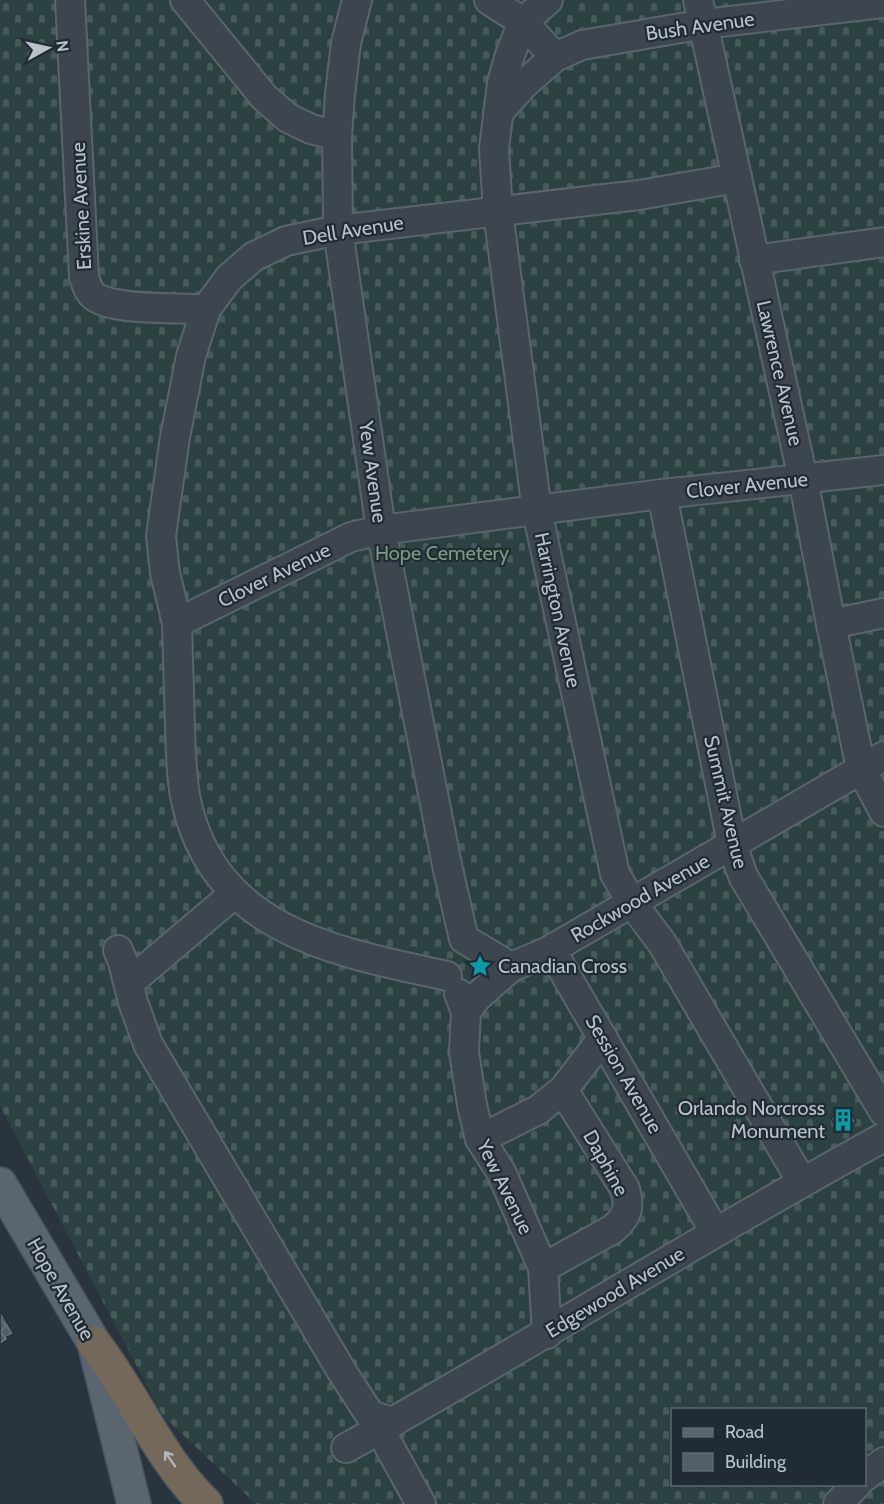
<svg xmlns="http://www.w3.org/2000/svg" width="884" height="1504" font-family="Cabin,sans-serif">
  <defs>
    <pattern id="cemetery-stones" width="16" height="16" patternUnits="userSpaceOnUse" patternTransform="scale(1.5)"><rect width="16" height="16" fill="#2c4141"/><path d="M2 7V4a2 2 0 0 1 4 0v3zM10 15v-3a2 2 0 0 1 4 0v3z" fill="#485b5b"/></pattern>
    <pattern id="building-cross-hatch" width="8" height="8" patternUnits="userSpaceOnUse" patternTransform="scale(1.5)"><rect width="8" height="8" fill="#525f69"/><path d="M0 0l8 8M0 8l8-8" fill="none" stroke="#69747d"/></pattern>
  </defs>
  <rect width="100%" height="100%" fill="#29343f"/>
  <path fill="url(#cemetery-stones)" fill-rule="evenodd" d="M0 0H884V1504H256L163 1416 0 1106ZM672 1410H864V1484H672Z"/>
  <g fill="url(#building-cross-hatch)" stroke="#232d36" stroke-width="1.5">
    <path d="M848 1108 856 1122 839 1132 831 1118Z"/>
    <path d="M0 1310 14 1334 7 1337 8 1340 0 1345Z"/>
  </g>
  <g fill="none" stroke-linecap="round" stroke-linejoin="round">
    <g stroke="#5a646c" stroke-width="32">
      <g id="minor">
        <path d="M70 0 84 277C87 286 89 295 99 299 120 310 181 308 206 309"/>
        <path d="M185 0 264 97 288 118 311 129 337 136"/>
        <path d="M357 0 346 43 340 94 337 136 338 230 381 530 448 870 464 939 511 967"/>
        <path d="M489 0 523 22 555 57"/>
        <path d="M548 0 523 22 510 55 502 83 494 149 498 212 537 511 615 874 632 903 662 943 802 1182"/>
        <path d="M698 0 803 479 831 624 861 769 884 812"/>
        <path d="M498 113 524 84 555 57 582 45 704 24 884 3"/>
        <path d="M754 260 884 242"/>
        <path d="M662 494 732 844 743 876 884 1112"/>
        <path d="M177 623 165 573 161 536 175 437 191 356 206 309 229 278 253 257 286 241 338 230 639 195 737 178"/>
        <path d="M831 624 884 613"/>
        <path d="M118 950 123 962 133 1002 148 1044 341 1370 370 1415 393 1422"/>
        <path d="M545 953 560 965 715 1232"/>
        <path d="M447 976C337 952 217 932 187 805 181 780 181 753 180 728 179 693 178 658 177 623L351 537 381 530 662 494 884 470"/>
        <path d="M129 983 235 893"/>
        <path d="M459 994 466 1012 464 1052 472 1105 480 1139 501 1172 543 1268 547 1334"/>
        <path d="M466 1012 476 998 511 967 545 953 884 756"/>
        <path d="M480 1139 538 1110 563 1090 603 1038"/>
        <path d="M543 1268 613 1229C628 1216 630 1207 625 1189L563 1090"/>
        <path d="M380 1430 421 1504"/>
        <path d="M346 1448C527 1348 702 1236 884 1137"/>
        <path d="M864 1477 884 1462"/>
        <path d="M838 1504 857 1484"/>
      </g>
    </g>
    <g stroke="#464f58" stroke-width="36">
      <path id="major" d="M0 1184 94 1343 134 1504"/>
    </g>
    <g stroke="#475159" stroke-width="36">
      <path id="highway" d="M94 1343C134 1394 159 1459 206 1504"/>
    </g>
    <use href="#minor" stroke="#3d464f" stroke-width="28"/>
    <use href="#major" stroke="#5b656f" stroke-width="33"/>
    <use href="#highway" stroke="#74685b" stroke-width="33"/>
  </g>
  <defs><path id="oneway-shaft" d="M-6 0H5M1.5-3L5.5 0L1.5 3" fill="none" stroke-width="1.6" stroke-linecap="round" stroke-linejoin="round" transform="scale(1.5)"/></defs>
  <use stroke="#b2b8be" href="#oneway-shaft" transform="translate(170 1459) rotate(-125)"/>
  <defs>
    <g id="sight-bare" transform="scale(1.8)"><path d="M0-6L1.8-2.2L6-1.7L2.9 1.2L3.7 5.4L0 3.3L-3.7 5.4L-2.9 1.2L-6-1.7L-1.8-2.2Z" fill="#0f9aa8" stroke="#212b34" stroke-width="2.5" paint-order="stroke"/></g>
    <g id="building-bare" transform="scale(1.8)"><path d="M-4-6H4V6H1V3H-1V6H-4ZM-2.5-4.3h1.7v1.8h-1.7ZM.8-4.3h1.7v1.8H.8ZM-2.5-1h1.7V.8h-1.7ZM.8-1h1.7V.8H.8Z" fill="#0f9aa8" stroke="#212b34" stroke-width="2.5" paint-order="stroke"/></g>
  </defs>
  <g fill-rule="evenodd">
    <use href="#sight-bare" x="480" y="966"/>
    <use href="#building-bare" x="843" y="1120"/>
  </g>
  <g text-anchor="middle" stroke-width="4.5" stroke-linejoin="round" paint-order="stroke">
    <g font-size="20" fill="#b9c1c9" stroke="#212b34">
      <text transform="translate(700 26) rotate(-8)" y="7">Bush Avenue</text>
      <text transform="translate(81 206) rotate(-93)" y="7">Erskine Avenue</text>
      <text transform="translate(353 230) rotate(-9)" y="7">Dell Avenue</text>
      <text transform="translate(780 373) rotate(77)" y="7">Lawrence Avenue</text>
      <text transform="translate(373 472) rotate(82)" y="7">Yew Avenue</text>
      <text transform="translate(747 485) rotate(-6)" y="7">Clover Avenue</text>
      <text transform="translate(274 575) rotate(-26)" y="7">Clover Avenue</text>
      <text transform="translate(558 610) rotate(78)" y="7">Harrington Avenue</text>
      <text transform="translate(726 802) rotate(77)" y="7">Summit Avenue</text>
      <text transform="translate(640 898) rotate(-30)" y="7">Rockwood Avenue</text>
      <text transform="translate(624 1074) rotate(60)" y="7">Session Avenue</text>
      <text transform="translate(606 1163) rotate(61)" y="7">Daphine</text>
      <text transform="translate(505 1187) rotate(64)" y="7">Yew Avenue</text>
      <text transform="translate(61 1289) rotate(60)" y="7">Hope Avenue</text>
      <text transform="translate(615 1292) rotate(-31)" y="7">Edgewood Avenue</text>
    </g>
    <g font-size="20" fill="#7a9d7f" stroke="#212b34">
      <text x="442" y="560">Hope Cemetery</text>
    </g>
    <g font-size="20" fill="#b9c1c9" stroke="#212b34" text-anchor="start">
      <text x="498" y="973">Canadian Cross</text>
      <text x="825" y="1115" text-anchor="end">Orlando Norcross<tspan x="825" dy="23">Monument</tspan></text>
    </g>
  </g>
  <rect x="671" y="1408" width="195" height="78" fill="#212b34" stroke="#5e6770" stroke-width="1.5"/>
  <rect x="683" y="1428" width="30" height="9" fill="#5b656f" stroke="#5e6770" stroke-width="1.5"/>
  <text x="725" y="1438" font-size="18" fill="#b9c1c9">Road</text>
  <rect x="683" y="1453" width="30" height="18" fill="#525f69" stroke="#5e6770" stroke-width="1.5"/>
  <text x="725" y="1468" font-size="18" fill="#b9c1c9">Building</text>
  <g transform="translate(48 48) rotate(82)" stroke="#212b34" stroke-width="4.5" paint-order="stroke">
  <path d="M0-4.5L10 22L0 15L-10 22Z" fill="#b9c1c9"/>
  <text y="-9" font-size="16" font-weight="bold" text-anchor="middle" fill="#b9c1c9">N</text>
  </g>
</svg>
